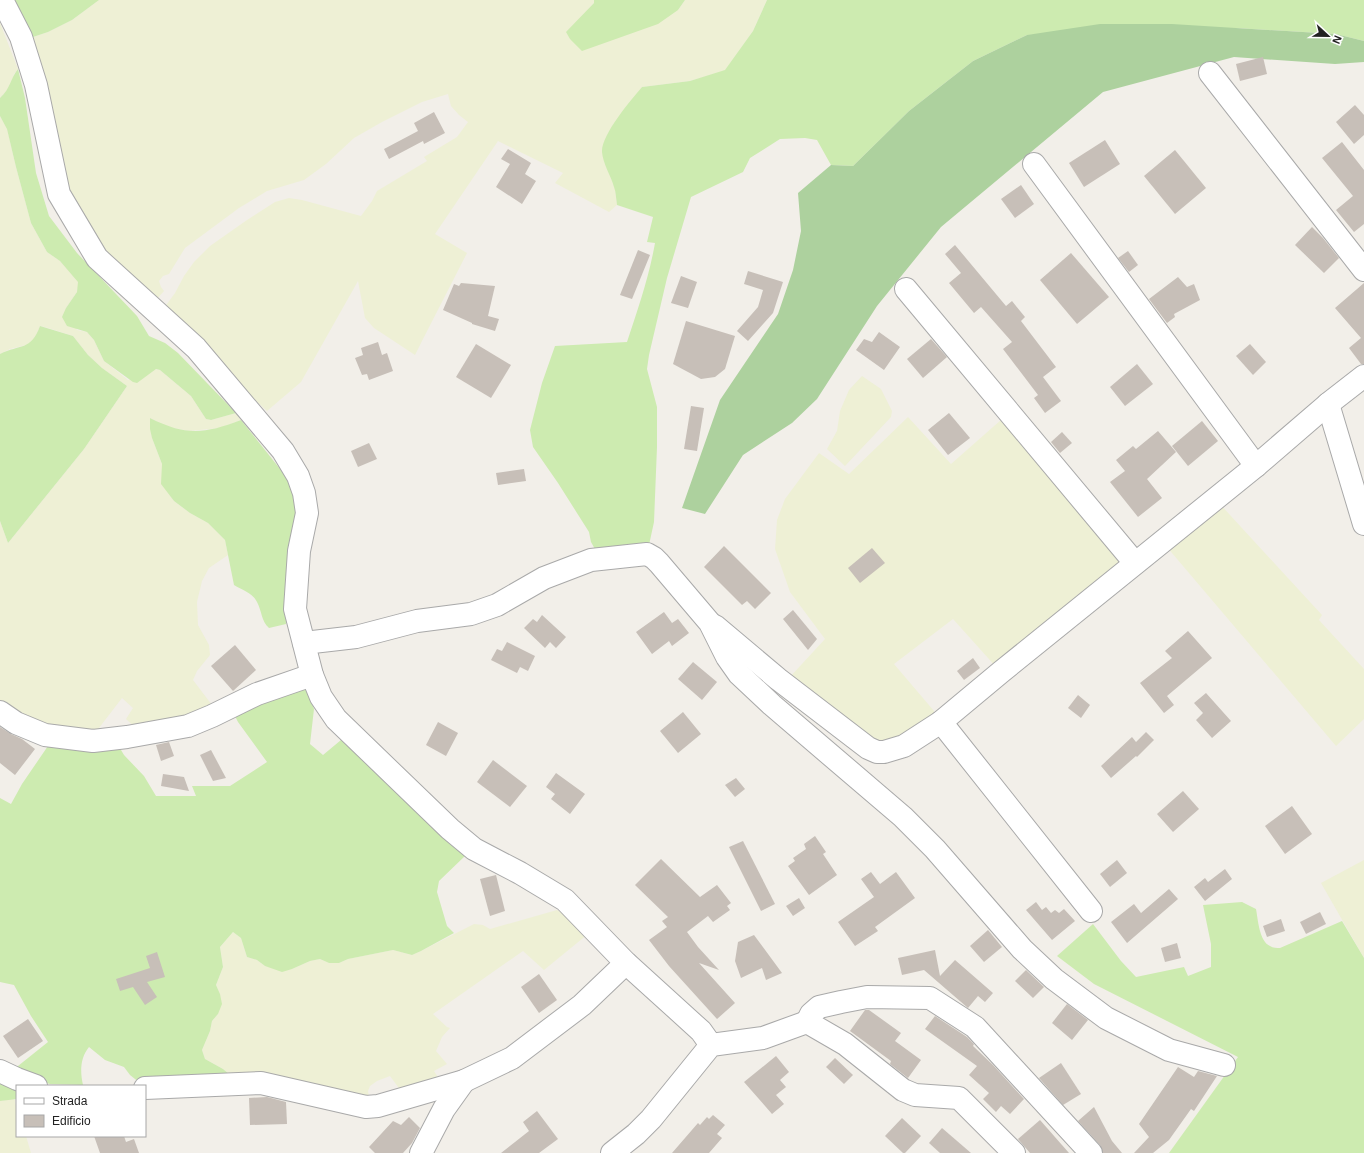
<svg xmlns="http://www.w3.org/2000/svg" width="1364" height="1153" font-family="Helvetica,sans-serif">
  <rect width="100%" height="100%" fill="#f2efe9"/>
  <g fill="#eef0d5">
    <path d="M99 0H594V3L581 17 678 10 685 0H767L753 31 725 71 690 81 642 87 604 161 615 188 617 205 609 212 555 183 563 173 498 141 435 234 467 253 422 341 415 355 374 328 365 318 358 281 301 382 267 411 241 387 164 308 175 293 184 276 194 262 210 246 247 220 275 202 289 198 302 200 361 216 372 201 377 191 427 161 424 157 457 137 468 122 459 115 451 106 448 94 422 102 382 122 354 138 326 164 304 180 267 191 239 208 185 248 169 274 163 276 159 281 161 287 164 291 156 300 126 280 75 211 27 39 48 32 72 20Z"/>
    <path d="M0 23 18 69 14 74 10 87 0 98Z"/>
    <path d="M0 116 7 128 16 167 31 223 47 252 60 261 79 282 77 292 66 308 77 330 87 332 94 340 104 361 128 380 156 369 160 370 191 396 206 419 211 420 236 413 241 420 220 428 189 431 168 427 150 418 152 438 162 464V484L174 501 190 513 208 523 225 540 228 555 209 568 202 581 197 602 198 625 209 645 210 655 197 671 193 680 215 709 137 729 126 719 133 708 122 698 92 737 59 733 0 707V521L8 543 84 449 127 386 102 368 88 355 73 336 48 328 40 326 36 336 30 344 10 349 0 354Z"/>
    <path d="M862 376 881 389 892 411 891 417 845 466 827 449 837 431 840 411 849 390Z"/>
    <path d="M1010 412 1135 563 997 668 953 619 894 664 934 711 933 720 909 739 876 746 789 678 825 639 790 592 775 549 777 520 785 499 819 453 849 474 908 417 951 464Z"/>
    <path d="M1219 503 1322 615 1319 620 1364 669V719L1336 746 1166 546Z"/>
    <path d="M1364 860V958L1321 883Z"/>
    <path d="M557 910 570 918 588 934 544 970 523 951 433 1014 447 1027 450 1028 442 1037 436 1051 447 1064 434 1071 441 1082 404 1095 390 1076 377 1081 370 1086 368 1091 370 1101 229 1074 223 1069 205 1059 202 1050 210 1031 212 1021 218 1014 220 994 216 985 223 967 220 947 233 932 241 938 247 957 257 960 265 966 292 969 310 961 320 959 329 963H339L348 959 393 950 412 955 421 951 474 924 483 925 490 929Z"/>
    <path d="M12 1099 15 1100V1102L17 1110V1136H26L31 1153H0V1101Z"/>
  </g>
  <g fill="#cdebb0">
    <path d="M8 0H99L72 20 48 32 27 39Z"/>
    <path d="M594 0H685L678 10 658 24 582 51 570 39 566 32 594 3Z"/>
    <path d="M767 0H1364V41L1336 34 1236 28 1027 35 973 61 909 111 853 166 831 165 817 140 805 138 780 139 750 158 743 172 691 197 667 278 649 355 647 369 657 407V447L654 522 649 545 596 551 591 542 589 532 558 483 533 447 530 430 542 383 555 346 627 342C638 309 649 277 655 243L647 242 653 217 617 205C616 199 616 192 614 187 611 176 603 164 602 152 601 135 631 100 642 87L690 81 725 70 753 31Z"/>
    <path d="M18 69 25 98 36 173 49 216 77 253 137 316 149 336 165 343 178 353 236 413 211 420 206 419 191 396 160 370 156 369 137 383 133 382 104 361 94 340 87 332 67 326 62 317 66 308 77 292 78 282 60 261 47 252 31 223 16 167 7 129 0 116V98C11 88 10 79 18 69Z"/>
    <path d="M40 326 73 336 88 355 102 368 127 386 84 449 8 543 0 521V354C20 344 31 351 40 326Z"/>
    <path d="M150 418C186 436 204 434 241 420L292 484 297 505 285 582 286 624 269 628C261 621 262 611 257 602 253 593 242 590 234 585L225 540 208 523 190 513 174 501 161 484 162 464 152 438 150 429Z"/>
    <path d="M305 685 314 709 310 744 323 755 341 740 465 856 439 881 437 892 447 926 454 933 421 951 412 955 393 950 348 959 339 963H329L320 959 310 961 292 969 282 972 265 966 257 960 247 957 241 938 233 932 220 947 223 967 216 985 220 994 222 1004 218 1014 212 1021 210 1031 202 1050 205 1059 223 1069 229 1074 140 1083 130 1075 124 1067 105 1060 89 1047C80 1058 80 1072 83 1085L50 1084 34 1080 13 1070 48 1042 31 1016 14 985 0 982V798L11 804 22 784 50 743 118 745 124 755 144 776 156 796H196L192 786H230L267 762 238 722 232 710Z"/>
    <path d="M1242 902 1256 909C1258 919 1259 941 1270 946 1273 948 1277 948 1280 948L1342 921 1364 958V1153H1169L1238 1057 1094 984 1057 956 1093 924 1121 961 1136 977 1184 967 1188 976 1211 967V944L1203 905Z"/>
    <path d="M0 1084 17 1086V1099L0 1101Z"/>
  </g>
  <path fill="#add19e" d="M1100 24H1172L1236 28 1336 34 1364 41V62L1335 64 1234 57 1103 92 941 227 877 306 817 399 792 423 743 455 705 514 682 508 720 400 778 314 793 270 801 231 798 193 831 165 853 166 909 111 973 61 1027 35Z"/>
  <g fill="#c7bfb8">
    <path d="M1263 57 1267 74 1240 81 1236 64Z"/>
    <path d="M1355 105 1364 115V135L1354 144 1336 122Z"/>
    <path d="M434 112 445 133 424 144 423 141 389 159 384 149 418 131 414 123Z"/>
    <path d="M1105 140 1120 164 1084 187 1069 163Z"/>
    <path d="M1342 142 1364 170V224L1354 232 1336 210 1353 196 1322 158Z"/>
    <path d="M508 149 531 163 525 174 536 181 522 204 496 187 510 164 501 159Z"/>
    <path d="M1175 150 1206 188 1175 214 1144 176Z"/>
    <path d="M1021 185 1034 204 1015 218 1001 199Z"/>
    <path d="M1312 227 1323 238 1339 258 1324 273 1295 245Z"/>
    <path d="M955 245 1006 306 1012 301 1025 317 1021 321 1056 367 1043 377 1061 401 1045 413 1034 398 1038 395 1003 349 1012 342 981 307 974 313 949 283 961 273 945 254Z"/>
    <path d="M638 250 650 255 632 299 620 295Z"/>
    <path d="M1128 251 1138 265 1129 272 1118 258Z"/>
    <path d="M1071 253 1109 297 1077 324 1040 280Z"/>
    <path d="M748 271 783 282 773 313 748 341 737 331 758 307 763 290 744 284Z"/>
    <path d="M681 276 697 282 688 308 671 303Z"/>
    <path d="M1178 277 1187 287 1194 284 1200 300 1174 314 1175 317 1167 323 1149 299Z"/>
    <path d="M461 283 495 286 488 316 499 319 495 331 472 324V323L443 310 454 284 459 286Z"/>
    <path d="M1364 283V364H1361L1349 348 1361 338 1335 308Z"/>
    <path d="M686 321 735 336 725 369 715 377 701 379 673 364Z"/>
    <path d="M879 332 900 347 884 370 856 350 864 339 872 342Z"/>
    <path d="M931 339 947 357 923 378 907 359Z"/>
    <path d="M378 342 382 355 387 353 393 371 369 380 367 374 362 375 355 358 363 355 361 348Z"/>
    <path d="M476 344 511 365 491 398 456 377Z"/>
    <path d="M1250 344 1266 362 1253 375 1236 356Z"/>
    <path d="M1137 364 1153 384 1125 406 1110 387Z"/>
    <path d="M691 406 704 408 697 451 684 449Z"/>
    <path d="M949 413 970 438 948 455 928 430Z"/>
    <path d="M1202 421 1218 441 1188 466 1172 446Z"/>
    <path d="M1158 431 1176 452 1147 479 1162 498 1138 517 1110 482 1125 471 1116 460 1133 446 1136 449Z"/>
    <path d="M1062 432 1072 443 1060 453 1051 442Z"/>
    <path d="M369 443 377 459 358 467 351 451Z"/>
    <path d="M524 469 526 481 498 485 496 473Z"/>
    <path d="M724 546 771 593 755 609 747 601 742 605 704 567Z"/>
    <path d="M872 548 885 563 860 583 848 568Z"/>
    <path d="M793 610 817 639 808 650 783 619Z"/>
    <path d="M664 612 672 623 678 619 689 633 672 646 669 641 652 654 636 632Z"/>
    <path d="M542 615 566 637 556 648 550 642 545 648 524 628 533 619 537 622Z"/>
    <path d="M1188 631 1212 658 1167 696 1174 705 1164 713 1140 683 1172 658 1165 651Z"/>
    <path d="M507 642 535 656 528 671 520 667 517 673 491 660 497 649 502 651Z"/>
    <path d="M235 645 256 670 233 691 211 666Z"/>
    <path d="M973 658 980 668 964 680 957 671Z"/>
    <path d="M693 662 717 682 702 700 678 679Z"/>
    <path d="M1206 693 1231 721 1212 738 1196 720 1203 713 1194 703Z"/>
    <path d="M1078 695 1090 705 1081 718 1068 708Z"/>
    <path d="M683 712 701 734 678 753 660 731Z"/>
    <path d="M438 722 458 733 446 756 426 745Z"/>
    <path d="M0 727 11 734 22 739 35 749 15 775 0 763Z"/>
    <path d="M1146 732 1154 740 1137 757 1136 756 1111 778 1101 766 1132 737 1136 742Z"/>
    <path d="M169 742 174 756 161 761 156 745Z"/>
    <path d="M211 750 226 778 213 781 200 755Z"/>
    <path d="M493 760 527 786 510 807 477 782Z"/>
    <path d="M556 773 585 794 570 814 551 799 555 794 546 787Z"/>
    <path d="M163 774 184 777 189 791 161 786Z"/>
    <path d="M736 778 745 789 735 797 725 785Z"/>
    <path d="M1183 791 1199 809 1173 832 1157 814Z"/>
    <path d="M1292 806 1312 834 1285 854 1265 826Z"/>
    <path d="M815 836 826 852 823 854 837 875 809 895 788 866 795 861 793 858 806 849 804 844Z"/>
    <path d="M743 841 775 904 761 911 729 847Z"/>
    <path d="M661 859 700 897 717 885 731 903 727 906 730 910 713 922 708 916 687 932 698 947 719 970 699 963 735 1003 717 1019 669 966 649 940 667 927 662 921 668 917 635 885Z"/>
    <path d="M1117 860 1127 873 1110 887 1100 874Z"/>
    <path d="M1225 869 1232 879 1205 901 1194 887 1205 878 1208 882Z"/>
    <path d="M871 872 880 884 896 872 915 898 875 927 878 931 855 946 838 922 874 897 861 879Z"/>
    <path d="M496 875 505 911 490 916 480 879Z"/>
    <path d="M1169 889 1178 899 1127 943 1111 922 1134 904 1141 913Z"/>
    <path d="M799 898 805 908 793 916 786 906Z"/>
    <path d="M1036 902 1042 910 1046 907 1051 913 1055 910 1059 913 1064 909 1075 921 1052 940 1026 910Z"/>
    <path d="M1320 912 1326 924 1306 934 1300 922Z"/>
    <path d="M1281 919 1285 931 1267 937 1263 926Z"/>
    <path d="M988 930 1002 947 984 962 970 946Z"/>
    <path d="M754 935 782 973 766 980 762 968 741 978 735 961 738 942Z"/>
    <path d="M1177 943 1181 958 1165 962 1161 948Z"/>
    <path d="M935 950 940 976 955 960 993 993 985 1002 978 996 968 1008 924 970 902 975 898 958Z"/>
    <path d="M157 952 165 977 147 982 157 997 145 1005 133 987 120 991 116 979 150 968 146 956Z"/>
    <path d="M1026 970 1044 987 1033 998 1015 981Z"/>
    <path d="M539 974 557 1000 539 1013 521 987Z"/>
    <path d="M1067 1004 1088 1020 1072 1040 1052 1023Z"/>
    <path d="M865 1010H869L901 1033 895 1041 921 1060 908 1078 890 1064 891 1061 850 1031Z"/>
    <path d="M935 1016 967 1037 974 1044 973 1046 993 1065 1024 1099 1010 1114 1001 1106 996 1112 983 1099 989 1093 969 1075 977 1066 925 1029Z"/>
    <path d="M28 1019 43 1041 18 1058 3 1036Z"/>
    <path d="M776 1056 789 1072 780 1080 786 1087 776 1095 784 1104 772 1114 744 1082Z"/>
    <path d="M835 1058 853 1075 844 1084 826 1067Z"/>
    <path d="M1061 1063 1081 1094 1063 1105 1039 1078Z"/>
    <path d="M1178 1067 1194 1077 1198 1071 1217 1076 1194 1111 1191 1109 1169 1140 1153 1153H1134L1149 1137 1139 1124Z"/>
    <path d="M267 1097 286 1102 287 1124 250 1125 249 1098Z"/>
    <path d="M1094 1107 1112 1141 1122 1153H1103L1100 1145 1078 1121Z"/>
    <path d="M537 1111 558 1139 539 1153H501L529 1131 523 1122Z"/>
    <path d="M713 1115 725 1125 717 1134 722 1138 709 1153H672L698 1123 700 1125 707 1117 709 1119Z"/>
    <path d="M409 1117 420 1128 412 1143 403 1153H375L369 1147 393 1121 401 1125Z"/>
    <path d="M902 1118 921 1136 905 1153H903L885 1136Z"/>
    <path d="M1040 1120 1069 1153H1030L1018 1139Z"/>
    <path d="M942 1128 971 1153H940L929 1143Z"/>
    <path d="M94 1136H124L126 1142 134 1139 139 1153H100Z"/>
  </g>
  <g fill="none" stroke-linecap="round" stroke-linejoin="round">
    <g stroke="#a9a9a9" stroke-width="24">
      <g id="minor">
        <path d="M2 0 21 37 36 85 59 194 97 258 196 348 283 451 298 476 304 493 307 513 299 551 295 609 312 675 321 697 336 719 450 829 474 849 520 873 565 900 626 963 701 1031 711 1045"/>
        <path d="M1210 73 1364 270"/>
        <path d="M1034 164 1256 466"/>
        <path d="M906 289 1135 563"/>
        <path d="M1328 404 1364 524"/>
        <path d="M715 626 778 679 868 748 877 752H884L904 746 941 722 1001 672 1256 466 1328 404 1364 376"/>
        <path d="M304 643 356 637 417 621 471 614 497 605 544 578 591 560 647 554 654 558 659 563 710 623 727 657 739 674 772 705 903 817 935 849 1022 949 1054 979 1106 1018 1169 1050 1224 1065"/>
        <path d="M0 712 16 723 45 735 93 741 127 737 188 726 212 716 257 694 312 675"/>
        <path d="M941 722 1091 911"/>
        <path d="M807 1022 811 1014 819 1007 841 1002 867 997 930 998 975 1027 1091 1153"/>
        <path d="M0 1071 17 1079 36 1086"/>
        <path d="M145 1088 261 1083 366 1107 378 1106 464 1081 512 1058 582 1005 626 963"/>
        <path d="M421 1153 444 1109 464 1081"/>
        <path d="M612 1153 636 1134 651 1119 711 1045 763 1038 807 1022 845 1044 903 1090 915 1095 959 1098 1014 1153"/>
      </g>
    </g>
    <use href="#minor" stroke="#fff" stroke-width="22"/>
  </g>
  <rect x="16" y="1085" width="130" height="52" fill="#ffffff" stroke="#a7a7a7"/>
  <rect x="24" y="1098" width="20" height="6" fill="#ffffff" stroke="#a7a7a7"/>
  <text x="52" y="1105" font-size="12" fill="#222222">Strada</text>
  <rect x="24" y="1115" width="20" height="12" fill="#c7bfb8" stroke="#a7a7a7"/>
  <text x="52" y="1125" font-size="12" fill="#222222">Edificio</text>
  <g transform="translate(1328 36) rotate(112)" stroke="#ffffff" stroke-width="3" paint-order="stroke">
  <path d="M0-3L7 15L0 10L-7 15Z" fill="#222222"/>
  <text y="-6" font-size="11" font-weight="bold" text-anchor="middle" fill="#222222">N</text>
  </g>
</svg>
